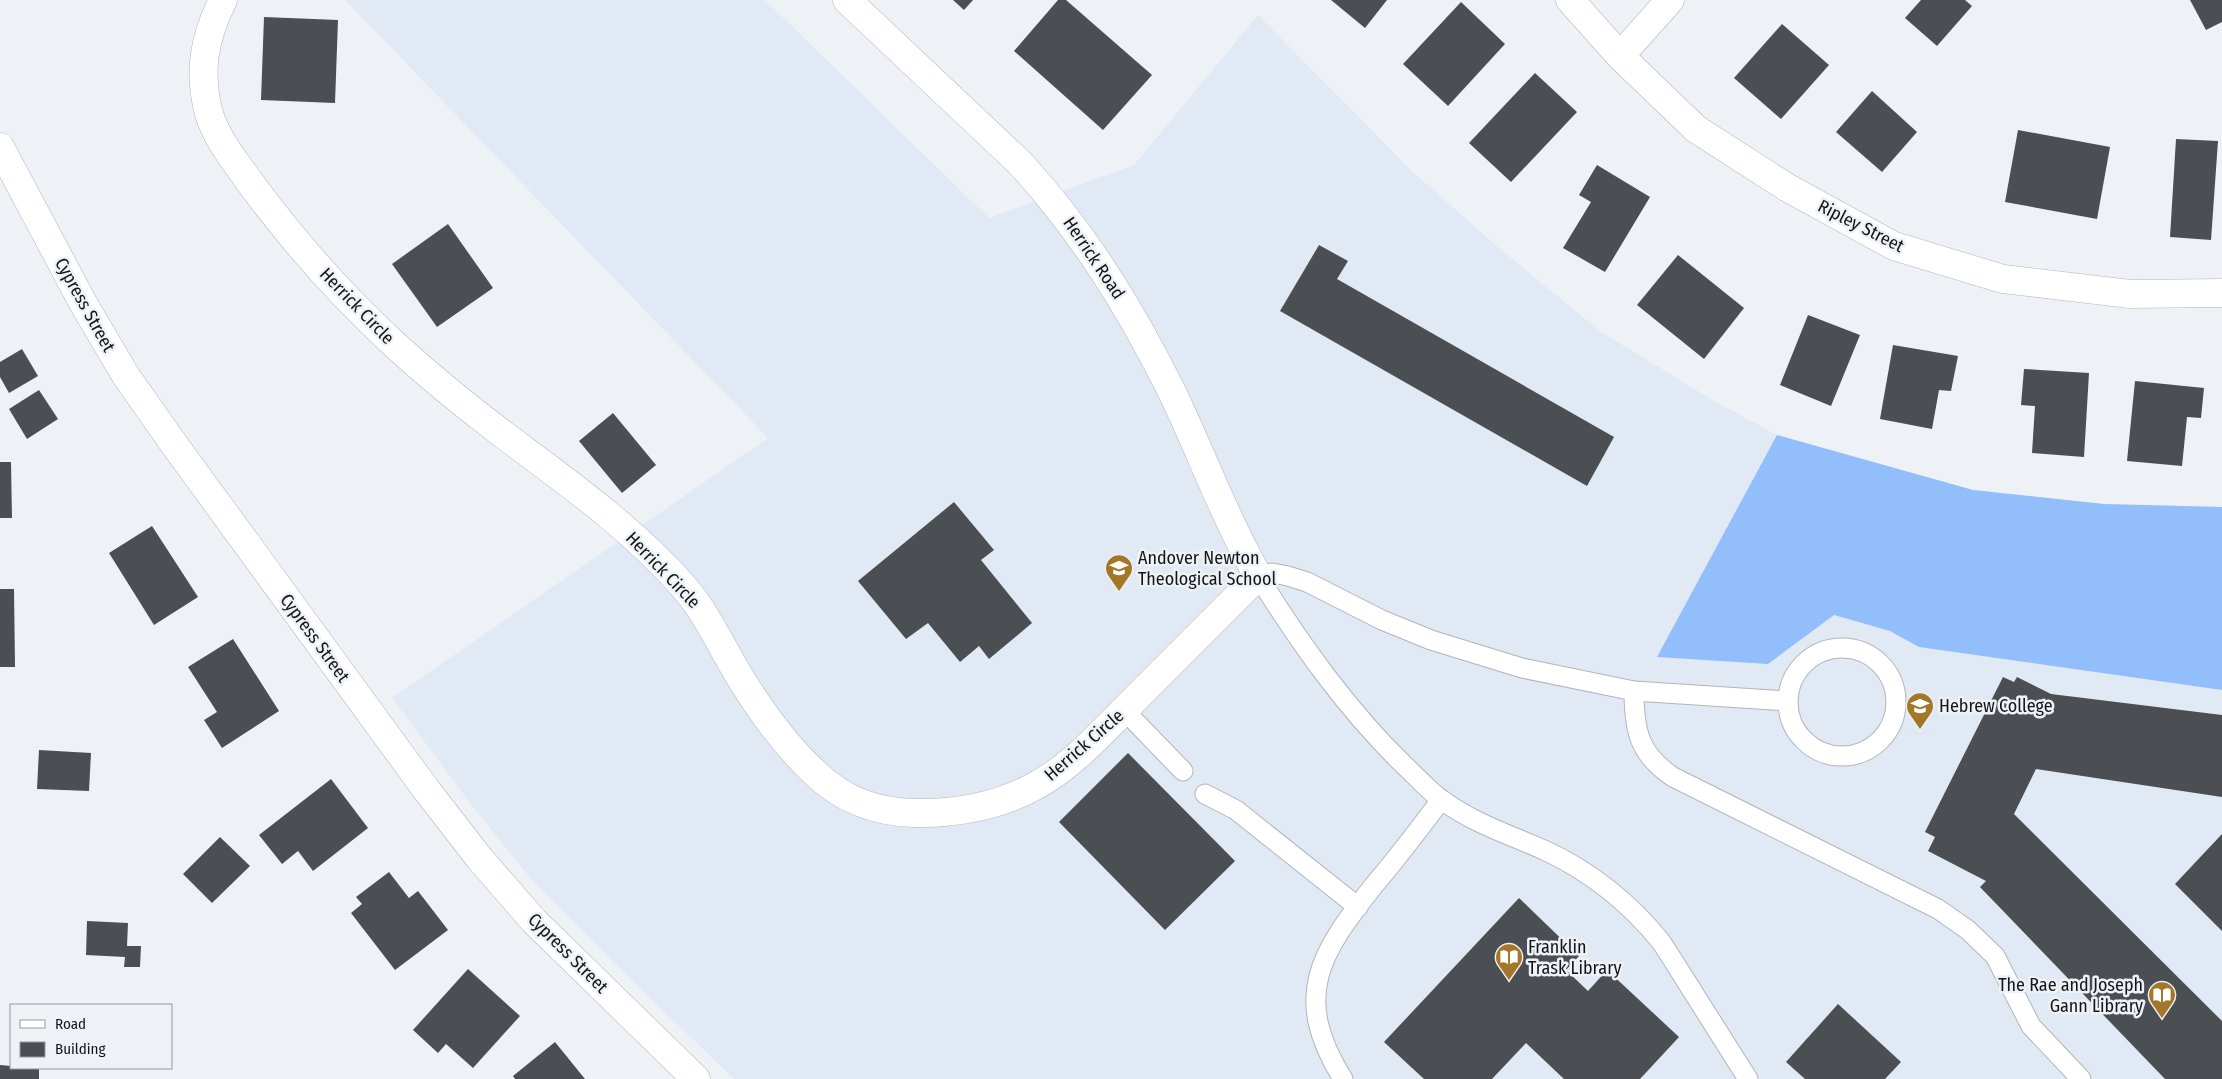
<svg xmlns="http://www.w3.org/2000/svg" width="2222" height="1079" font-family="'Fira Sans Condensed',sans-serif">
  <rect width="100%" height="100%" fill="#eef2f7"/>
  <path fill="#e1e9f5" d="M345 0H765L989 218 1134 165 1258 15 1414 173 1499 248 1601 332 1716 402 1777 435 1973 490 2104 504 2222 507V1079H734L613 962 527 874 473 807 392 698 768 438Z"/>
  <path fill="#92befc" d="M1777 435 1973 490 2104 504 2222 507V690L1919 647 1890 631 1834 615 1768 664 1657 657Z"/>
  <g fill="#4b4e52">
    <path d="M953 0H973L964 10Z"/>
    <path d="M1058 0H1066L1152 75 1103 130 1014 51Z"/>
    <path d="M1331 0H1387L1365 28Z"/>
    <path d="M1921 0H1965L1972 6 1937 46 1905 18Z"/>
    <path d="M2190 0H2222V22L2206 30Z"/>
    <path d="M1461 2 1505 44 1448 106 1403 64Z"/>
    <path d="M264 17 338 20 335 103 261 100Z"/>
    <path d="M1782 24 1829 65 1781 119 1734 78Z"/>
    <path d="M1535 73 1577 112 1511 182 1469 143Z"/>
    <path d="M1872 91 1917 132 1882 172 1836 132Z"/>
    <path d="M2018 130 2110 147 2097 219 2005 202Z"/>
    <path d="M2176 139 2218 141 2211 240 2170 237Z"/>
    <path d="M1597 165 1650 197 1605 272 1563 248 1591 202 1579 195Z"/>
    <path d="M448 224 493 288 437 327 392 264Z"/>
    <path d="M1319 245 1348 261 1337 279 1614 437 1587 486 1280 311Z"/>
    <path d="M1678 255 1744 308 1704 359 1637 305Z"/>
    <path d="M1808 315 1860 335 1831 406 1780 385Z"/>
    <path d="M1893 345 1958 356 1951 391 1939 390 1932 429 1880 419Z"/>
    <path d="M22 349 38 376 9 393 0 377V362Z"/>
    <path d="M2024 369 2089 373 2084 457 2032 453 2035 406 2021 405Z"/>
    <path d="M2135 381 2204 388 2201 418 2187 417 2182 466 2127 461Z"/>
    <path d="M39 390 58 419 27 439 9 409Z"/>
    <path d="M613 413 656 465 622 493 579 441Z"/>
    <path d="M0 462H11L12 518H0Z"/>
    <path d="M954 502 994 550 981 560 1032 623 989 659 979 646 960 662 928 623 906 639 858 581Z"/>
    <path d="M152 526 198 597 154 625 109 553Z"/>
    <path d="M0 589H14L15 667H0Z"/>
    <path d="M233 639 279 711 222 748 204 720 217 712 188 667Z"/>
    <path d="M2003 677 2014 682 2017 677 2051 694 2222 715V797L2036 769 2014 814 2222 1021V1079H2165L1980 887 1986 881 1928 851 1935 837 1925 832Z"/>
    <path d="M39 750 91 753 89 791 37 789Z"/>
    <path d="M1128 753 1235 861 1165 930 1059 822Z"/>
    <path d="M331 779 368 828 313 871 298 851 282 864 259 835Z"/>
    <path d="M2222 834V931L2175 884Z"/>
    <path d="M220 837 250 866 212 903 183 874Z"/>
    <path d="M389 872 409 898 418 891 448 930 395 970 351 913 362 904 356 897Z"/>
    <path d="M1519 898 1579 956 1566 970 1588 991 1607 970 1679 1037 1640 1079H1564L1526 1043 1492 1079H1424L1384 1042Z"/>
    <path d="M87 921 128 923 127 946H141L140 967H124L125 957 86 955Z"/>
    <path d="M468 969 520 1016 473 1068 446 1044 438 1053 413 1030Z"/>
    <path d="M1838 1004 1901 1062 1885 1079H1805L1786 1062Z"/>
    <path d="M555 1042 585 1079H515L513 1076Z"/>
    <path d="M0 1065 11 1066V1068H39V1079H0Z"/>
  </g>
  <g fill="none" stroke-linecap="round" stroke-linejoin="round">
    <g stroke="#b1b5ba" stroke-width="21">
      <g id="service">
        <circle cx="1842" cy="702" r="54"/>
        <path d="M1634 691C1634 731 1639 754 1673 777L1938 909 1968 930 1995 956 2031 1026 2081 1079"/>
        <path d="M1124 710 1183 771"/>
        <path d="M1205 794 1236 810 1358 907"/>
        <path d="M1343 1079C1291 996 1320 953 1375 884 1398 857 1420 828 1441 800"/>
        <path d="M1748 1079 1662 943C1629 902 1592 872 1544 850 1510 835 1473 823 1442 800 1429 791 1418 778 1406 767 1348 711 1301 645 1258 576L1272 573 1288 576 1307 582 1382 620 1431 640 1522 668 1634 691 1787 701"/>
      </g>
    </g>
    <g stroke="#b1b5ba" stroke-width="29">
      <g id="minor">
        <path d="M223 0C204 38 198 72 209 114 217 139 234 160 249 181 292 240 342 296 395 345 430 377 467 407 504 435 567 482 632 528 684 587 707 614 720 644 738 674 758 707 786 746 815 773 843 800 875 812 914 813 955 814 999 806 1035 786 1074 765 1105 729 1136 698 1176 658 1217 617 1258 576 1224 516 1201 452 1171 390 1129 306 1083 232 1020 163L847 0"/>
        <path d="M1570 0 1620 56 1696 129 1788 188 1894 246 2003 279 2130 294 2222 293"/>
        <path d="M1620 56 1670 0"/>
        <path d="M0 147 83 303 126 376 176 447 425 788 480 859 534 921 696 1079"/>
      </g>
    </g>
    <use href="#service" stroke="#fff" stroke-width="19"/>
    <use href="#minor" stroke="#fff" stroke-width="28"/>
  </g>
  <defs>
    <g id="school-pin" transform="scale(1.4375)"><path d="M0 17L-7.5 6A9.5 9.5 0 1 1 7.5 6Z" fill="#a37628" stroke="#eef2f7"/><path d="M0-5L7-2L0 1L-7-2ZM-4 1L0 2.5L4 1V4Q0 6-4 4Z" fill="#fff"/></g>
    <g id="university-pin" transform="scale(1.4375)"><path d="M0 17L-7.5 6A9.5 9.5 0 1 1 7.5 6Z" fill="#a37628" stroke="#eef2f7"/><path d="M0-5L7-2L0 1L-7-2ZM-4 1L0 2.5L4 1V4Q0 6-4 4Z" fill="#fff"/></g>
    <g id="library-pin" transform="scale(1.4375)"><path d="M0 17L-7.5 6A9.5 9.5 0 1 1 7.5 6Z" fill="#a37628" stroke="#eef2f7"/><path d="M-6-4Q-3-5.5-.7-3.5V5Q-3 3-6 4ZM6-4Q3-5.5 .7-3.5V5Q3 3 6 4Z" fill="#fff"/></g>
  </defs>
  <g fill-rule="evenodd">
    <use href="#school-pin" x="1119" y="568"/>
    <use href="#university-pin" x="1920" y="706"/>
    <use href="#library-pin" x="1509" y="957"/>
    <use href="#library-pin" x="2162" y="995"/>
  </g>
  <g text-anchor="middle" stroke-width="5" stroke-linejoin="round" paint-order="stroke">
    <g font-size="18" fill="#131516" stroke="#eef2f7">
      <text transform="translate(1861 226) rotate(27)" y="6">Ripley Street</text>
      <text transform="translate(1094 258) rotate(56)" y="6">Herrick Road</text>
      <text transform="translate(85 305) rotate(61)" y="6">Cypress Street</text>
      <text transform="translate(357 306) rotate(46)" y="6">Herrick Circle</text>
      <text transform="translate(663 570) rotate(46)" y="6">Herrick Circle</text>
      <text transform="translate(315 638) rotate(54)" y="6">Cypress Street</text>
      <text transform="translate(1084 745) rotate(-41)" y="6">Herrick Circle</text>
      <text transform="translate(568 953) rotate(45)" y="6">Cypress Street</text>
    </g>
    <g font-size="18" fill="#131516" stroke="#eef2f7" text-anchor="start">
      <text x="1138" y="564">Andover Newton<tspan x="1138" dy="21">Theological School</tspan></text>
      <text x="1939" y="712">Hebrew College</text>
      <text x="1528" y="953">Franklin<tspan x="1528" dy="21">Trask Library</tspan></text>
      <text x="2143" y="991" text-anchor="end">The Rae and Joseph<tspan x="2143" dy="21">Gann Library</tspan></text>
    </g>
  </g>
  <rect x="10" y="1004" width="162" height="65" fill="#eef2f7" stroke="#969a9d"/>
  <rect x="20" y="1020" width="25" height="8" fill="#ffffff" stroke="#969a9d"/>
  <text x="55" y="1029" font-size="15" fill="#131516">Road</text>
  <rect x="20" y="1042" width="25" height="15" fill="#4b4e52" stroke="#969a9d"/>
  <text x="55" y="1054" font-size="15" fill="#131516">Building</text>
</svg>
